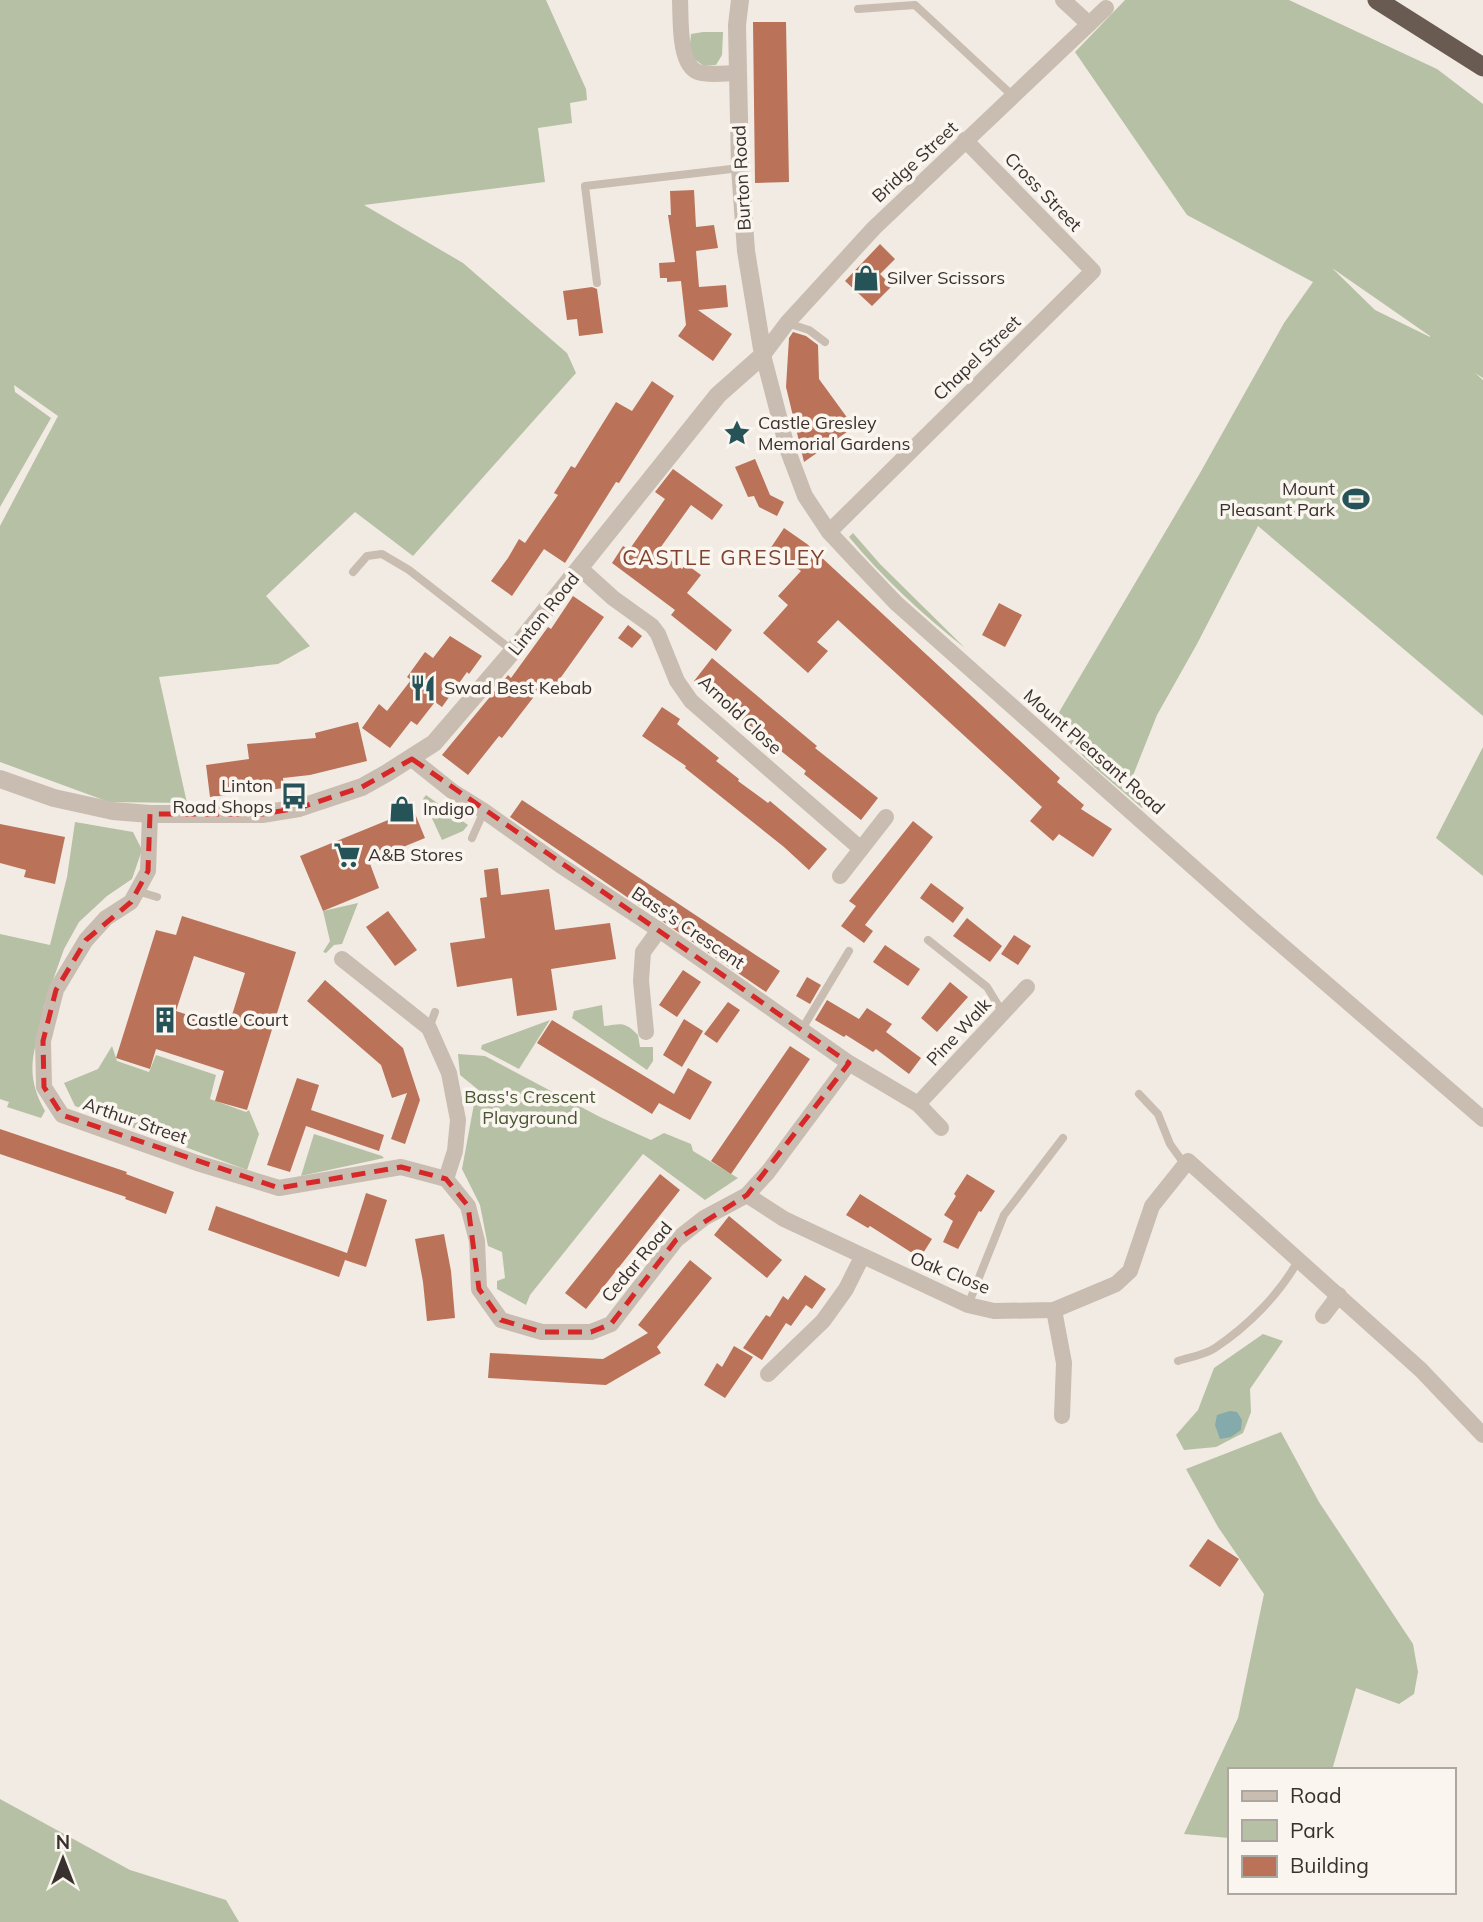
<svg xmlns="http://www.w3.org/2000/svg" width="1483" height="1922" font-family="Mulish,sans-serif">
  <rect width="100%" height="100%" fill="#f2ebe3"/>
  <g fill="#b6c0a4" fill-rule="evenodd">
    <path d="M0 0H546L586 89 587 100 570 103 572 123 538 128 545 182 364 205 463 263 567 353 576 373 413 556 355 512 266 596 310 646 278 664 159 677 187 803 109 802 0 762V526L58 416 14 385 15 392 51 418 0 507Z"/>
    <path d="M1125 0H1289L1437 69 1483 104V378L1475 373 1483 380V716L1258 526 1197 644 1157 715 1130 783 1055 719 1200 473 1284 323 1313 282 1187 215 1075 52ZM1332 268 1430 336V337L1375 310Z"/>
    <path d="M703 32H723L722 55 716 65 704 66 694 59 690 45 691 34Z"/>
    <path d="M853 533 880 564 965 648C923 615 883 578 849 537Z"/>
    <path d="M1073 740 1149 804 1142 808 1094 767 1068 741Z"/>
    <path d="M1483 747V876L1436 838Z"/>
    <path d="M426 795 468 825 463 831 442 840 423 799Z"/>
    <path d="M75 822 133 832 142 850 132 879 107 896 79 922 64 949 43 1008 47 1009C34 1049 23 1072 45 1111L41 1118 7 1107 9 1102 0 1099V934L50 945 67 877Z"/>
    <path d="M358 903 342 944 334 945 326 953 323 952 330 941 323 911Z"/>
    <path d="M602 1005 604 1026C622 1024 624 1021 638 1035L640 1047H653V1061L647 1070 572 1018 574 1011Z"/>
    <path d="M550 1020 519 1069 481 1049 482 1045Z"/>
    <path d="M112 1046 117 1061 149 1072 156 1055 216 1075 210 1099 246 1112 249 1110 259 1134 247 1170 75 1106 64 1083 98 1069Z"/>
    <path d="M458 1054 485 1056 600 1117 651 1140 664 1133 691 1144 693 1151 738 1178 705 1200 643 1154 530 1295 526 1305 497 1289V1281L505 1278 502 1252 488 1246 480 1205 462 1169 474 1104 481 1092 460 1075Z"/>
    <path d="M314 1134 382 1156 384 1158 301 1176Z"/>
    <path d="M1263 1334 1283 1341 1250 1389 1251 1412 1243 1433 1216 1447 1184 1450 1176 1435 1198 1410 1214 1368Z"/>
    <path d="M1281 1432 1319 1502 1413 1644 1418 1672 1414 1694 1399 1704 1356 1688 1332 1770H1229V1838L1184 1834 1238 1718 1264 1594 1218 1527 1186 1469Z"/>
    <path d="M0 1799 130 1870 226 1900 239 1922H0Z"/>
  </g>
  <path fill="#84aaac" d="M1230 1411 1237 1412 1242 1420 1241 1430 1231 1437 1220 1439 1215 1425 1217 1415Z"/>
  <g fill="#ba7259" fill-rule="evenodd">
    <path d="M753 22H786L789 182 755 183Z"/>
    <path d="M694 190 696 227 714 225 718 248 696 251 699 287 726 285 728 307 698 310 732 334 713 361 678 336 686 325 681 281 667 282V278H660L659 263 675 262 668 215H671L670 191Z"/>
    <path d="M880 244 895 259 880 274 892 286 872 306 845 281Z"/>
    <path d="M592 287 597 289 603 333 579 336 577 319 567 320 563 291Z"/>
    <path d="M793 332 806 336 818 345 819 379 854 427 804 462 786 387 789 338Z"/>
    <path d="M652 381 674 396 619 483 616 482 565 563 544 549 512 596 491 581 508 558 519 539 525 543 542 518 558 495 554 493 571 466 575 468 616 402 632 411Z"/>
    <path d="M755 459 770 495 784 502 777 516 759 507 754 496 748 497 735 467Z"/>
    <path d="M673 469 723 505 712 520 691 505 658 551 682 569 686 564 701 575 687 593 732 630 716 651 671 615 675 610 612 563 623 546 629 550 665 499 655 492Z"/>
    <path d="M784 528 807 544 1060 778 1057 782 1084 805 1081 809 1112 829 1093 857 1059 834 1053 841 1030 821 1042 807 838 620 817 642 828 651 808 673 763 633 788 605 778 596 801 571 770 549Z"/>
    <path d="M573 596 604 617 554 687 546 681 502 738 499 736 468 775 442 755 508 675 511 678 548 627 551 629Z"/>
    <path d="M999 603 1022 615 1005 647 982 635Z"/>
    <path d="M628 625 642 636 632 648 618 638Z"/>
    <path d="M450 636 482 656 469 674 467 672 442 707 435 702 417 725 411 721 390 748 362 728 379 704 387 711 411 680 407 677 425 652 433 658Z"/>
    <path d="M712 658 817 746 815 748 878 798 861 820 804 774 806 771 694 681Z"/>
    <path d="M662 707 680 719 677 724 719 758 716 761 739 779 738 781 768 803 770 801 827 849 809 870 784 847 685 768 686 766 642 736Z"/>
    <path d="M358 722 367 761 310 775 283 778 284 788 210 797 206 765 249 759 247 744 316 738 315 733Z"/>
    <path d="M409 799 425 838 369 861 379 888 323 911 300 856 393 818 389 807Z"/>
    <path d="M522 800 780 971 766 992 510 817Z"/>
    <path d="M913 821 933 837 865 925 873 931 864 943 841 926 856 906 849 901Z"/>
    <path d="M0 824 65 837 55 884 24 877 26 870 0 863Z"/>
    <path d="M498 868 501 895 549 889 555 930 610 923 616 959 551 969 557 1010 517 1016 512 978 457 987 450 943 485 938 480 898 487 897 484 870Z"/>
    <path d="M931 883 964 908 953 923 920 898Z"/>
    <path d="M388 911 417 950 395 966 366 927Z"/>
    <path d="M182 916 296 952 247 1110 215 1101 224 1071 156 1049 150 1069 116 1058 156 930 176 935ZM194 956 245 973 228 1028 176 1011Z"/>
    <path d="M967 918 1002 946 990 962 953 936Z"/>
    <path d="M1014 935 1031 946 1018 965 1001 954Z"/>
    <path d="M885 945 920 969 908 986 873 962Z"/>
    <path d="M683 970 701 982 677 1017 659 1005Z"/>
    <path d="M807 977 821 985 810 1004 796 996Z"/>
    <path d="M325 980 403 1048 420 1100 405 1144 391 1139 407 1093 392 1098 381 1065 307 1001Z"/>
    <path d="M950 982 968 997 937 1032 921 1018Z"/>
    <path d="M827 1000 859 1019 867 1008 892 1024 886 1032 921 1058 909 1074 876 1049 873 1052 846 1035 844 1037 815 1020Z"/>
    <path d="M728 1002 740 1010 717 1043 704 1034Z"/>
    <path d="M684 1019 703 1031 682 1067 663 1055Z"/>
    <path d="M552 1020 674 1094 688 1068 712 1082 690 1120 659 1103 652 1114 537 1043Z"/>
    <path d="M790 1046 810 1059 731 1174 711 1161Z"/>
    <path d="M297 1078 319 1085 311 1110 384 1135 379 1151 306 1126 290 1172 267 1165Z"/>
    <path d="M0 1129 127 1172 126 1174 174 1192 166 1214 125 1199 126 1197 0 1154Z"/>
    <path d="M660 1174 680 1190 586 1309 565 1293Z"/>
    <path d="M967 1174 995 1191 981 1212 979 1211 958 1249 943 1242 953 1221 944 1215 956 1196 954 1194Z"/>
    <path d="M366 1193 387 1200 366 1267 345 1260 339 1277 208 1230 216 1206 347 1253Z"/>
    <path d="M860 1194 932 1239 920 1258 870 1226 868 1228 846 1215Z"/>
    <path d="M729 1216 782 1260 767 1278 714 1235Z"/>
    <path d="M444 1234 451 1271 455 1318 427 1321 423 1282 415 1239Z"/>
    <path d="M690 1260 712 1278 657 1347 661 1353 606 1385 488 1378 490 1353 603 1359 648 1333 638 1325Z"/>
    <path d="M805 1275 826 1289 812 1309 806 1305 791 1326 786 1323 762 1360 743 1348 766 1315 770 1317 783 1296 788 1300Z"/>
    <path d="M734 1346 753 1357 725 1398 704 1385 717 1363 722 1367Z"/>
    <path d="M1208 1539 1239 1559 1220 1587 1189 1566Z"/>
  </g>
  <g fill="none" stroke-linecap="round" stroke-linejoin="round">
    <g stroke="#c9bcb0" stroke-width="8">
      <path d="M858 9 915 5 1014 97"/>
      <path d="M597 283 585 186 740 168"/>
      <path d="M787 323 809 330 825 342"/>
      <path d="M353 572 367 556 382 554 409 570 513 651"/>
      <path d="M472 838 484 811"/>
      <path d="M137 891 157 897"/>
      <path d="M928 940 987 987 1003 1013"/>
      <path d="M429 1028 435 1012"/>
      <path d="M802 1029 849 951"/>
      <path d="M1139 1094 1158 1114 1170 1144 1185 1165"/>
      <path d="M968 1305 1004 1215 1063 1138"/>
      <path d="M1178 1361C1190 1357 1205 1355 1215 1348 1248 1326 1280 1294 1299 1259"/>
    </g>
    <g stroke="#c9bcb0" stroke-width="16">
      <path d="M680 0C681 17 678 65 698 72 708 76 726 73 737 73"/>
      <path d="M1063 0 1089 24"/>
      <path d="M1106 8 874 228 787 323 763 355 788 451 805 496 829 532 857 562 896 603 1255 922 1483 1119"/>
      <path d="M829 532 1093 271 965 140"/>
      <path d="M581 569 613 598 652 626 658 634 677 681 691 701 861 849"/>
      <path d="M412 759 452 791 484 811 560 865 659 930 849 1063 918 1104 941 1128"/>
      <path d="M150 814 148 871 131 902 106 918 86 940 56 990 43 1041 44 1087 62 1115 197 1163 279 1188 401 1167 446 1179"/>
      <path d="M840 876 886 817"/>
      <path d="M342 959 429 1028 449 1073 458 1120 455 1151 446 1179"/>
      <path d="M646 1032 641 981 643 952 659 930"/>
      <path d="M918 1104 1027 987"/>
      <path d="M446 1179 468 1206 477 1241 479 1289 501 1320 542 1332H591L611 1324 676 1240 704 1218 747 1195 768 1172 849 1063"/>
      <path d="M747 1195 784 1219 968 1305 994 1311 1054 1310 1116 1284 1130 1271 1152 1206 1188 1161 1421 1370 1483 1435"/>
      <path d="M1054 1310 1064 1363 1062 1416"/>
      <path d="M1323 1316 1339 1295"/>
      <path d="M768 1374 823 1321 846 1289 862 1257"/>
    </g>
    <path stroke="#c9bcb0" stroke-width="18" d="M0 779 54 798 113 811 150 814H262L299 808 362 787 387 773 434 743 513 651 718 395 763 355 746 251 740 168 737 25 740 0"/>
    <path stroke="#695a52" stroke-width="19" d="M1377 0 1483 67"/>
  </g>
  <path fill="none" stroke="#d62828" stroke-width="5" stroke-dasharray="14 9" stroke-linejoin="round" d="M412 759 849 1063 747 1195 676 1240 611 1324 591 1332H542L501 1320 479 1289 468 1206 446 1179 401 1167 279 1188 62 1115 44 1087 43 1041 56 990 86 940 131 902 148 871 150 814H262L299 808 362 787Z"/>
  <defs>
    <g id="shop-bare" transform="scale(2.1)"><path d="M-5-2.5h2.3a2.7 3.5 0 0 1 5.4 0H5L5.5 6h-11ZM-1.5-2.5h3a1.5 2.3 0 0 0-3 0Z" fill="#265357" stroke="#faf5ef" stroke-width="2.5" paint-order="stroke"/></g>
    <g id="sight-bare" transform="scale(2.1)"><path d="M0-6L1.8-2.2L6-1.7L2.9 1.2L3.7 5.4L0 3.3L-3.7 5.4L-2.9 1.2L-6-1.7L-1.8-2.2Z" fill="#265357" stroke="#faf5ef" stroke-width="2.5" paint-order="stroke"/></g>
    <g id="stadium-bare" transform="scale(2.1)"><path d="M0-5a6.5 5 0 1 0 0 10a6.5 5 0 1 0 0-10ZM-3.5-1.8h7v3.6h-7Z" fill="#265357" stroke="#faf5ef" stroke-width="2.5" paint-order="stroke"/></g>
    <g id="restaurant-bare" transform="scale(2.1)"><path d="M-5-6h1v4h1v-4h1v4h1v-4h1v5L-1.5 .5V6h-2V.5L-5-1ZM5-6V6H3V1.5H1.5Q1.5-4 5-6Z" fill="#265357" stroke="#faf5ef" stroke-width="2.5" paint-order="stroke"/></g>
    <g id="bus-bare" transform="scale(2.1)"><path d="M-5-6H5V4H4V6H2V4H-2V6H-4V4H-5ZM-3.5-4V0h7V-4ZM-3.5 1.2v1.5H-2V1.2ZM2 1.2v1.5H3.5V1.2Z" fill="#265357" stroke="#faf5ef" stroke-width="2.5" paint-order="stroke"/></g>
    <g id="supermarket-bare" transform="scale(2.1)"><path d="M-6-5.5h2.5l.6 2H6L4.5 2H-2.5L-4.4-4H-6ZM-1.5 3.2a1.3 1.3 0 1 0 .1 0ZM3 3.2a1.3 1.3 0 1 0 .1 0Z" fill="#265357" stroke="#faf5ef" stroke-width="2.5" paint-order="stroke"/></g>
    <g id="building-bare" transform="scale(2.1)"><path d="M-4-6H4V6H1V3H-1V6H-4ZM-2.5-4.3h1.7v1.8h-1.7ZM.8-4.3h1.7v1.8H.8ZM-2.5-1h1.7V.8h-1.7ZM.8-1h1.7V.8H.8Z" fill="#265357" stroke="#faf5ef" stroke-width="2.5" paint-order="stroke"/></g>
  </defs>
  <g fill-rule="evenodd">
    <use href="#shop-bare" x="866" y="278"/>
    <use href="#sight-bare" x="737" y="433"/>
    <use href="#stadium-bare" x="1356" y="499"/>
    <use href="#restaurant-bare" x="423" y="688"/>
    <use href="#bus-bare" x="294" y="796"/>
    <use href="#shop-bare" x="402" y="809"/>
    <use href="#supermarket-bare" x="347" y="855"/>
    <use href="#building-bare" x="165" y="1020"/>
  </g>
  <g text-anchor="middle" stroke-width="7" stroke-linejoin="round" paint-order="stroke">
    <g font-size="18" fill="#39312d" stroke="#faf5ef">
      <text transform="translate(915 162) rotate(-43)" y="6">Bridge Street</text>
      <text transform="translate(742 178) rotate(-93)" y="6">Burton Road</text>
      <text transform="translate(1043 192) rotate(46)" y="6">Cross Street</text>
      <text transform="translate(977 358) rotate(-44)" y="6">Chapel Street</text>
      <text transform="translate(544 614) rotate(-51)" y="6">Linton Road</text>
      <text transform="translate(740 715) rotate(43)" y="6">Arnold Close</text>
      <text transform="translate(1094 752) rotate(41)" y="6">Mount Pleasant Road</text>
      <text transform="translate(688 928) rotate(34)" y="6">Bass's Crescent</text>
      <text transform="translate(959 1032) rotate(-47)" y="6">Pine Walk</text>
      <text transform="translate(135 1121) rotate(19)" y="6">Arthur Street</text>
      <text transform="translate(637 1262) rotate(-50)" y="6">Cedar Road</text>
      <text transform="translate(950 1273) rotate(22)" y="6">Oak Close</text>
    </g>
    <g font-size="18" fill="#39312d" stroke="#faf5ef" text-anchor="start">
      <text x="887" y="284">Silver Scissors</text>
      <text x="758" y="429">Castle Gresley<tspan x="758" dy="21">Memorial Gardens</tspan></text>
      <text x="1335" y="495" text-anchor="end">Mount<tspan x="1335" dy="21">Pleasant Park</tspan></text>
      <text x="444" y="694">Swad Best Kebab</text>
      <text x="273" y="792" text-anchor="end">Linton<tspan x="273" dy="21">Road Shops</tspan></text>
      <text x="423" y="815">Indigo</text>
      <text x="368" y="861">A&amp;B Stores</text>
      <text x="186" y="1026">Castle Court</text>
    </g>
    <g font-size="18" fill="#485533" stroke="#faf5ef">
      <text x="530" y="1103">Bass's Crescent<tspan x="530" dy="21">Playground</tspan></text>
    </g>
    <g font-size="21" letter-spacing="2" fill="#80422e" stroke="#faf5ef">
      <text x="724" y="565">CASTLE GRESLEY</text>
    </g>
  </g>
  <rect x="1228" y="1768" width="228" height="126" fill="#faf5ef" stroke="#ada7a1" stroke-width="2"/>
  <rect x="1242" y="1791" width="35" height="10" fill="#c9bcb0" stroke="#ada7a1" stroke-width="2"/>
  <text x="1290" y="1803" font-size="21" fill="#39312d">Road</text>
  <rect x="1242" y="1820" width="35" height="21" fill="#b6c0a4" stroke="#ada7a1" stroke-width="2"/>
  <text x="1290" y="1838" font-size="21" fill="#39312d">Park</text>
  <rect x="1242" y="1856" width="35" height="21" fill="#ba7259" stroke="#ada7a1" stroke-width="2"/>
  <text x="1290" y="1873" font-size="21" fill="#39312d">Building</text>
  <g transform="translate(63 1859)" stroke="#faf5ef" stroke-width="5" paint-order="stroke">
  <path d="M0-5L12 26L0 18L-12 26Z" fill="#39312d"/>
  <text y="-10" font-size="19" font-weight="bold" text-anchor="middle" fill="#39312d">N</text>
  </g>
</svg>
